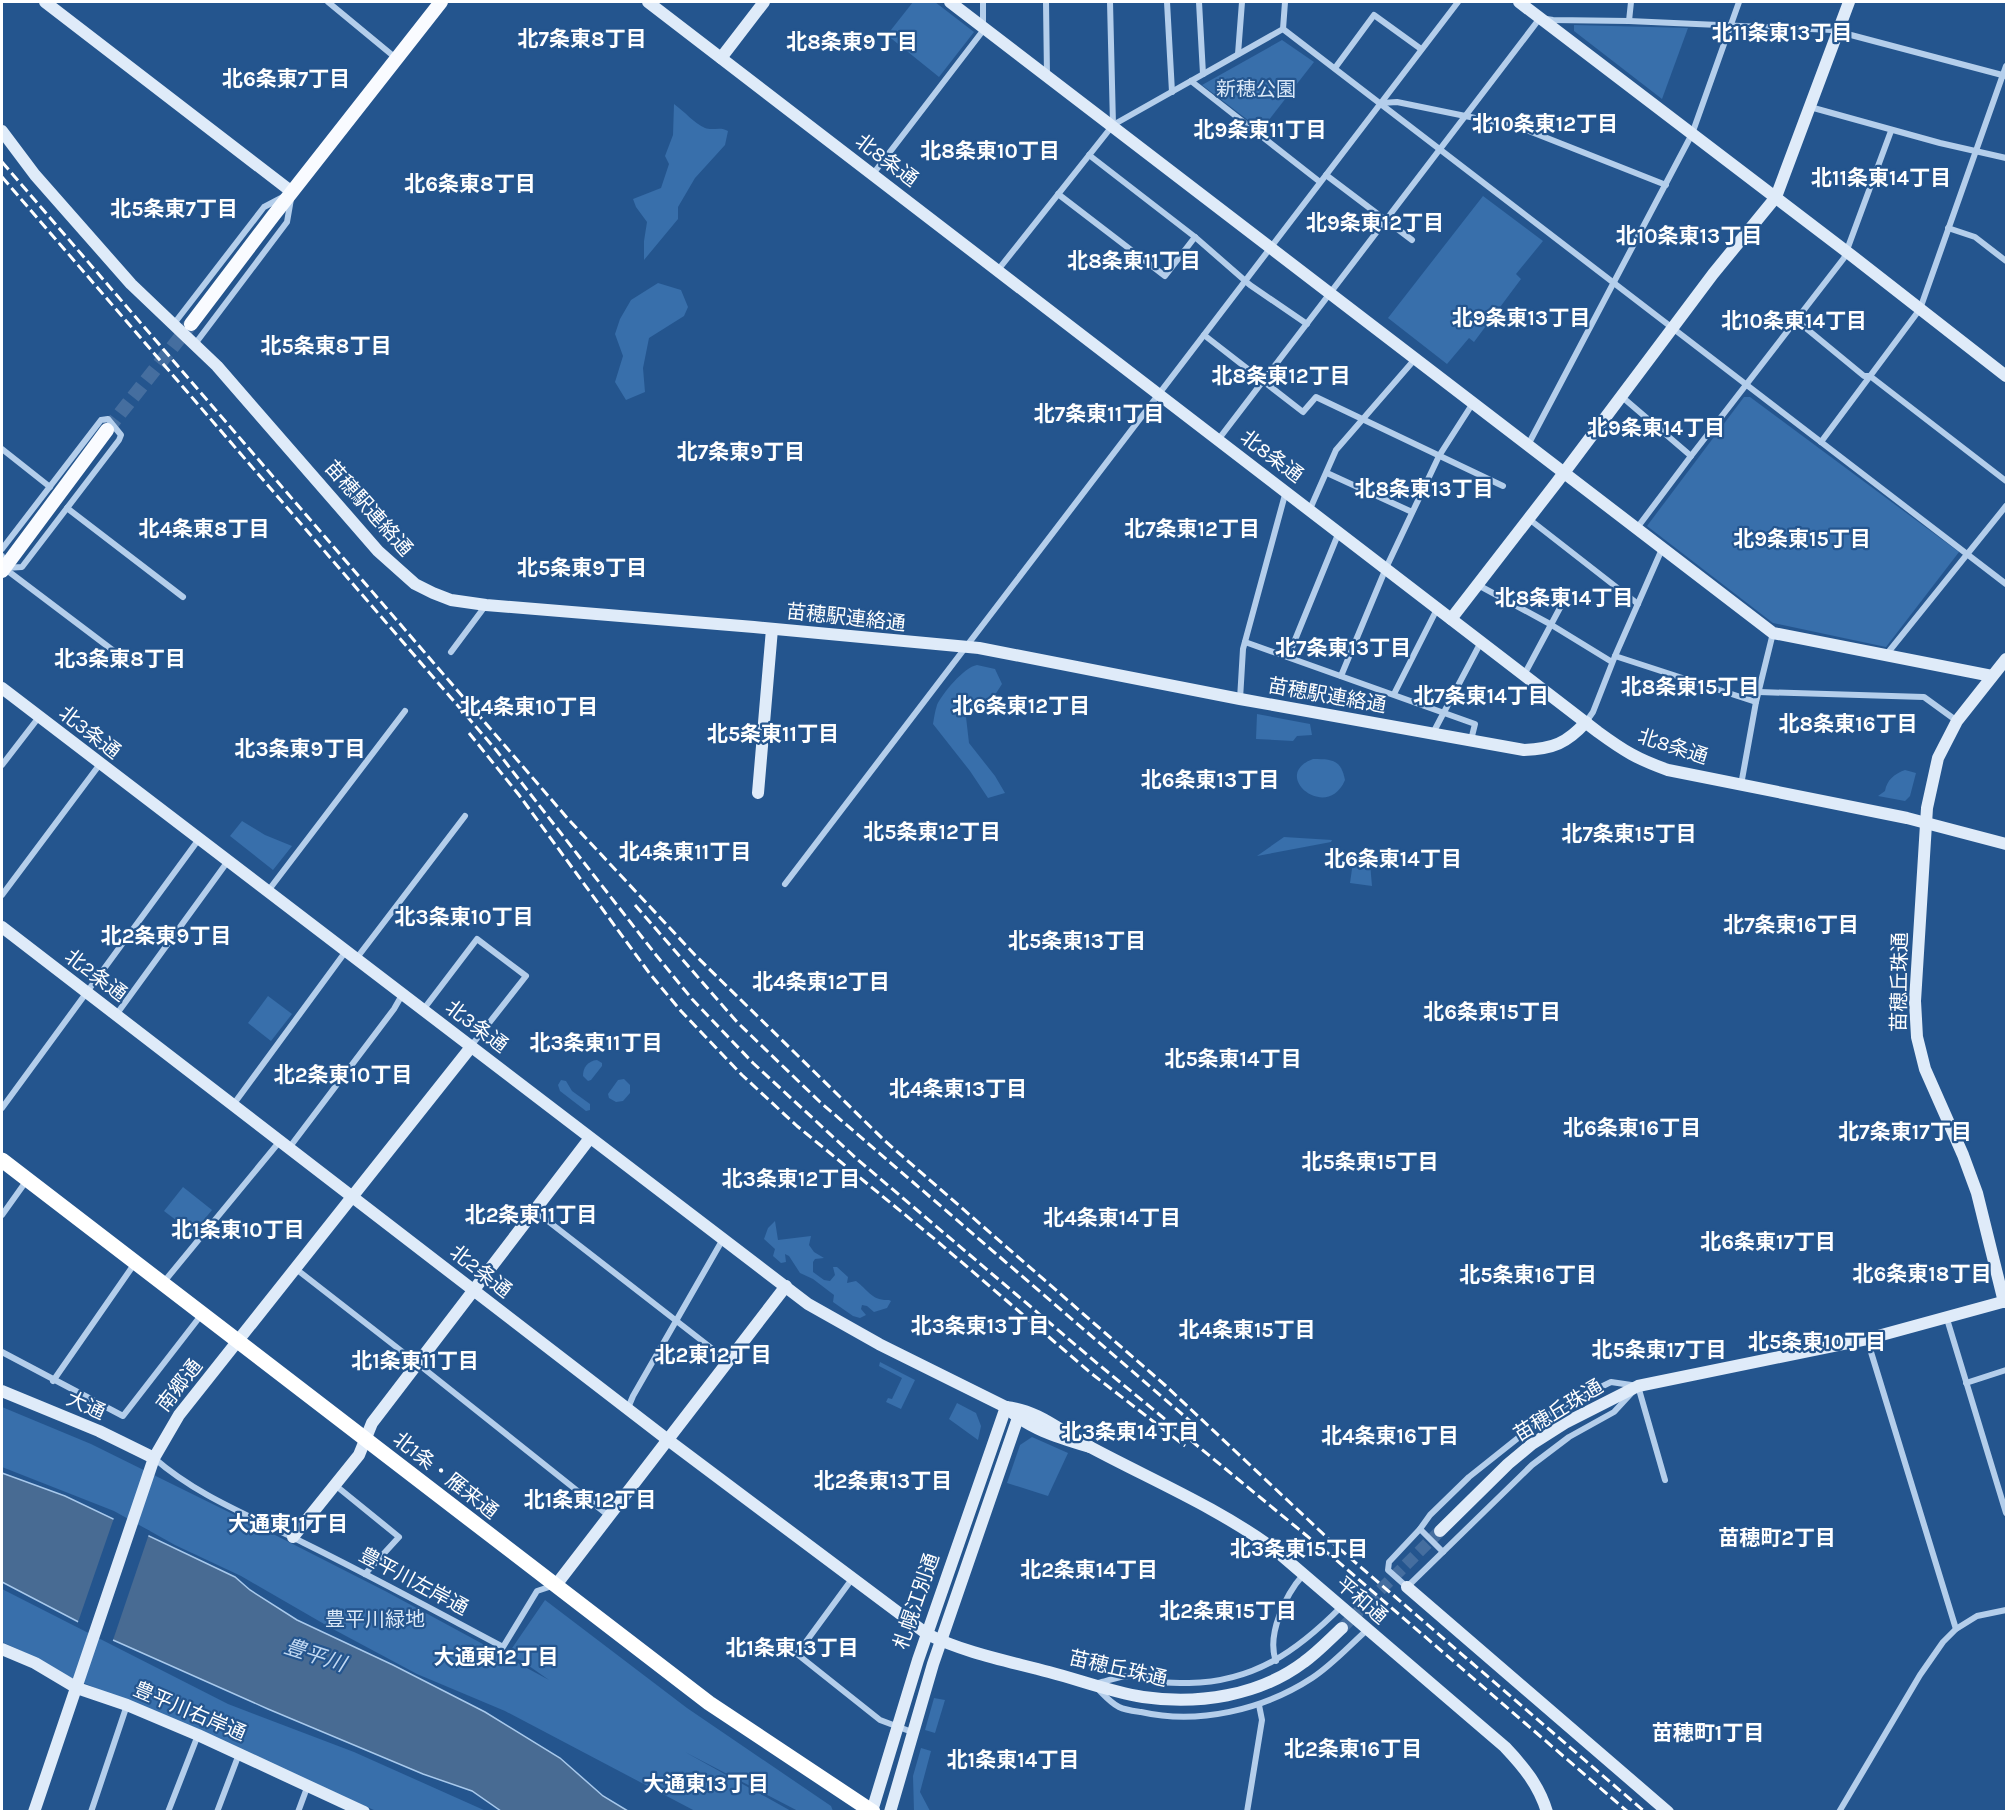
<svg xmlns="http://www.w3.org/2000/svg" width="2008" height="1813" font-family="Karla,'Noto Sans JP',sans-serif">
  <rect width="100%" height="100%" fill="#24558e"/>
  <g fill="#386fab">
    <path d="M913 2H935L974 32 939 77 887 35Z"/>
    <path d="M1574 25 1688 28 1662 99 1574 31Z"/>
    <path d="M1282 40 1314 62 1261 130 1202 85Z"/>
    <path d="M674 104C684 111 695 124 705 128 713 131 720 126 728 131L725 145 695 178 678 207V219L644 260V241L647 222 636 207 633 199 661 188 669 164 665 156 673 135Z"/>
    <path d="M1483 196 1543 241 1516 274 1521 279 1474 342 1469 338 1447 364 1388 318Z"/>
    <path d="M658 283 681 290 688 307 684 316 649 338 643 368 645 392 626 400 615 382 623 356 615 334 620 319 631 300Z"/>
    <path d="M1744 397H1750L1959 552 1886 647 1773 623 1647 526Z"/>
    <path d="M977 665 995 669 1002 684 991 701 976 705 966 717 969 743 995 776 1005 793 988 798 970 771 933 724C934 718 935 711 937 705 942 694 964 667 977 665Z"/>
    <path d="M1257 714 1310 724 1312 735 1297 736 1293 741 1256 739Z"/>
    <path d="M1313 759C1333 759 1341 760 1345 780 1327 823 1269 775 1313 759Z"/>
    <path d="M1905 770 1916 773 1910 796 1905 801 1878 796 1885 791C1887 780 1894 774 1905 770Z"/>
    <path d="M242 821 265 835 292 846 273 870 230 836Z"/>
    <path d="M1284 837 1332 840 1331 842 1257 856Z"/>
    <path d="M1353 862 1370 863 1372 886 1350 883Z"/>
    <path d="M268 996 292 1014 271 1041 248 1023Z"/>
    <path d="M597 1060 602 1063V1066L591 1080 588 1081 583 1076C583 1067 588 1061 597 1060Z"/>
    <path d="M624 1079 630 1085V1093L623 1101 616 1102 609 1098 608 1094 618 1080Z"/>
    <path d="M561 1080 566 1081 572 1091 590 1104V1110L586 1111 560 1091 558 1085Z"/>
    <path d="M183 1187 212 1210 193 1233 164 1211Z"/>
    <path d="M775 1221 778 1240 811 1236 809 1245 814 1252 824 1258 815 1259 813 1262V1272L824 1280 830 1281 835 1275 833 1267H837L848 1277 847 1283 856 1281C868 1290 872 1301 889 1300L891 1301 887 1308 874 1312 867 1306 862 1305 861 1309 866 1315 860 1318 853 1316 833 1302 834 1295 813 1279 800 1273 789 1256 785 1254 786 1262 781 1263 773 1256 775 1249 764 1239 768 1228Z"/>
    <path d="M880 1362 915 1380 901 1409 886 1402 888 1398 892 1399 902 1378 879 1366Z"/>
    <path d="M957 1403 976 1413 981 1426 978 1440 949 1419Z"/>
    <path d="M2 1407 91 1444 277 1536 387 1592 549 1680 522 1661 508 1654 545 1600 687 1708 831 1806 833 1811H798L685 1752 791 1811H695L505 1711 417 1674 331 1628 241 1576 175 1545 114 1511 2 1467Z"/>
    <path d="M1032 1437 1068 1453 1048 1496 1007 1483 1020 1445Z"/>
    <path d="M2 1589 228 1704 354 1752 486 1811H376L214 1738 60 1673 26 1653 2 1642Z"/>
    <path d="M934 1698 945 1700 935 1733 925 1730Z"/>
    <path d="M921 1748 931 1751 920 1792 930 1811H914L913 1776Z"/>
  </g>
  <path fill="#486b93" stroke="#a8c9ec" stroke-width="1.5" d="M2 1473 65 1496 235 1577 250 1590 297 1620 393 1665 485 1712 560 1758 603 1796 628 1811H501L472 1791 423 1774 268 1709 113 1640 2 1582Z"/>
  <path fill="#24558e" d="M115 1515 150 1531 112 1643 77 1625Z"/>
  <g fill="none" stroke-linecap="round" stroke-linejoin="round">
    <path stroke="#456e9f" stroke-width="12" stroke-dasharray="12 6" stroke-linecap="butt" d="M1342 1628 1440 1531"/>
    <path stroke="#456e9f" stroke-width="14" stroke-dasharray="14 7" stroke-linecap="butt" d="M107 430 190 325"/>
    <g stroke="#b4ceeb" stroke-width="6">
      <path d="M328 2 397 59"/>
      <path d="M1046 2 1047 76"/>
      <path d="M1110 2 1113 125"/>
      <path d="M1167 2 1172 92"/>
      <path d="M1199 2 1203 74"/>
      <path d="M1629 21 1631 2"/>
      <path d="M983 26V2"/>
      <path d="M1283 29 1285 2"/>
      <path d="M1238 54 1242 2"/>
      <path d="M1335 68 1374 15 1421 49"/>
      <path d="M1191 81 1320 182"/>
      <path d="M1381 103 1397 102 1519 127 1666 185"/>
      <path d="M1810 107 1940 143 2006 158"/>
      <path d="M1089 155 1195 237 1250 285 1307 324"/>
      <path d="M873 174 985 28"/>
      <path d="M1326 175 1412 240"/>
      <path d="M1058 194 1165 276 1195 237"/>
      <path d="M1948 228 1975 237 2006 261"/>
      <path d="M998 270 1113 125 1283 29 2006 584"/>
      <path d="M1796 320 1864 376H1870L2006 481"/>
      <path d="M173 325 264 207 283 197"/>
      <path d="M1204 335 1303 412 1316 397 1503 486"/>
      <path d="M195 344 287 222 291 199"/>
      <path d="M1621 396 1691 456"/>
      <path d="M1218 440 1540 18 1553 20 1629 21 1832 30 2006 76"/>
      <path d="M1821 442 1920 309 2006 66"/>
      <path d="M1528 445 1692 134 1739 2"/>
      <path d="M2 449 50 487"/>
      <path d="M1327 473 1412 512"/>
      <path d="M67 508 183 597"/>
      <path d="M1310 509 1336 450 1415 359"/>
      <path d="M1529 519 1638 604"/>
      <path d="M1637 528 1691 456 1844 258 1891 131"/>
      <path d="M2 549 101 420 108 419 121 435 119 440 22 567 5 568"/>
      <path d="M2 556 4 567"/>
      <path d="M4 568 131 664"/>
      <path d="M1478 585 1550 624 1612 662"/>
      <path d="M1245 642 1475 724 1471 740"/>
      <path d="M451 652 486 605"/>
      <path d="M1886 655 2006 506"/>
      <path d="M1615 656 1756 702"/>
      <path d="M1288 657 1339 532"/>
      <path d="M1524 675 1569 591"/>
      <path d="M1341 676 1386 568 1439 456 1473 403"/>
      <path d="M1759 692 1924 697 1957 721"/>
      <path d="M1394 694 1437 609"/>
      <path d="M1240 699 1243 649 1286 491"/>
      <path d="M1586 722 1593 712 1615 656 1662 549"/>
      <path d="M1433 733 1481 642"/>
      <path d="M2 765 39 717"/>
      <path d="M1741 785 1756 702 1773 633"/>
      <path d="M785 884 1458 2"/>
      <path d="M268 891 405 711"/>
      <path d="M2 895 100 764"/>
      <path d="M356 959 465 816"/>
      <path d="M423 1010 477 939 526 976 471 1046"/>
      <path d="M116 1015 228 861"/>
      <path d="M233 1105 346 951"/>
      <path d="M2 1108 199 839"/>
      <path d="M289 1148 394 1009 402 995"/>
      <path d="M535 1211 728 1361"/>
      <path d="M2 1215 27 1180"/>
      <path d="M296 1269 413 1360 609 1516"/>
      <path d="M163 1283 280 1141"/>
      <path d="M1947 1319 2006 1513"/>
      <path d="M1867 1339 1956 1629"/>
      <path d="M2 1352 123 1416 202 1314"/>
      <path d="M53 1381 135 1263"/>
      <path d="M1611 1382 1638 1386 1614 1412 1569 1437 1532 1465 1407 1587 1388 1570 1389 1562 1420 1529 1430 1515 1469 1477 1543 1418 1568 1403Z"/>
      <path d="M1966 1383 2006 1370"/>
      <path d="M1638 1386 1665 1480"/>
      <path d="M628 1408 633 1396 723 1239"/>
      <path d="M154 1458C197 1496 253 1517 304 1543 371 1576 437 1612 503 1647L537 1591 552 1586"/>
      <path d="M335 1485 399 1537 365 1574"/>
      <path d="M1420 1529 1443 1552"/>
      <path d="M852 1579 797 1654 880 1720 912 1732"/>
      <path d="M1276 1661C1266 1635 1286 1594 1303 1575"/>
      <path d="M1098 1683C1107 1681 1120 1676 1129 1676 1140 1676 1151 1681 1161 1682 1170 1683 1180 1683 1189 1683 1254 1682 1297 1651 1341 1607"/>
      <path d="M1098 1689C1104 1695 1111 1703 1119 1707 1125 1710 1134 1711 1141 1712 1198 1725 1263 1710 1312 1678 1332 1665 1349 1646 1367 1630"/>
      <path d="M91 1812 127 1705"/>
      <path d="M168 1812 198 1735"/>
      <path d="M217 1812 239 1754"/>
      <path d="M298 1812 308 1785"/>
      <path d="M1247 1812 1262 1720 1259 1705"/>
      <path d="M1839 1812 1920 1675 1943 1642 1956 1629 1977 1616 2006 1610"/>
    </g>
    <g stroke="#dfebf9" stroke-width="12">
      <path d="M45 2 292 192"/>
      <path d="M648 2 1598 732C1624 751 1637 759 1668 770L1907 818 2006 844"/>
      <path d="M950 2 1773 633 1992 676"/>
      <path d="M1519 2 1851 255 2006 376"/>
      <path d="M721 58 764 2"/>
      <path d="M2 131 35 175 131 284 217 366 378 551 415 584 433 593 451 600 486 605 754 627 979 648 1240 699 1524 750C1553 749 1567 743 1586 722"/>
      <path d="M1451 619 1557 482 1713 274 1776 197 1849 2"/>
      <path d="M2 688 808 1304 879 1344 1006 1407C1028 1429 1060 1438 1090 1447"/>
      <path d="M758 793 772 629"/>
      <path d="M2 927 668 1440 927 1634C965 1653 1008 1661 1049 1672 1080 1680 1111 1692 1143 1697 1198 1705 1259 1696 1304 1662 1318 1652 1330 1639 1342 1628"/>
      <path d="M2004 1302 1977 1193 1963 1155 1925 1069 1917 1037 1915 1001 1927 808 1938 758 1957 721 2006 659"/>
      <path d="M2 1391 99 1431 154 1458"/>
      <path d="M1006 1407C1039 1410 1064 1434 1092 1448 1154 1481 1218 1508 1274 1549L1505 1747C1523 1766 1539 1785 1547 1812"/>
      <path d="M1440 1531 1508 1464 1532 1444 1565 1423 1638 1386 1867 1339 2006 1301"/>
      <path d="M293 1537 359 1455 372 1423 590 1138"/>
      <path d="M556 1585 786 1286"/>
      <path d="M1407 1587 1668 1812"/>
      <path d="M2 1649 35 1663 77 1688 127 1705 198 1735 364 1812"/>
      <path d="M872 1811 918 1660 1006 1407"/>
      <path d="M34 1812 154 1458 179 1415 471 1047"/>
      <path d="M890 1812 933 1664 1020 1412"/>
    </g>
    <g stroke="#f9fbff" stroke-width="14">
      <path d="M191 324 273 216 441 2"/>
      <path d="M2 571 107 430"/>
    </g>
    <path stroke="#fff" stroke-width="15" d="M2 1160 709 1703 873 1812"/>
    <g stroke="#fff" stroke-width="3" stroke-dasharray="10 4.5" stroke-linecap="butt">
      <path d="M2 162 569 820 695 955 885 1141 1166 1386 1335 1545 1645 1812"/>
      <path d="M2 177 496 750 656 955 692 999 753 1063 857 1159 1098 1364 1335 1559 1628 1812"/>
      <path d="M469 733 519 795 650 974 681 1011 742 1075 797 1126 937 1241 1092 1374 1185 1446"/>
      <path d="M635 905 737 1022 820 1102 1197 1427"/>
    </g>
  </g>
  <g text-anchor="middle" stroke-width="4.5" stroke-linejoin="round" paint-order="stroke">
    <g font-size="20" fill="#d9e8f8" stroke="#24558e">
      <text x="1256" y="96">新穂公園</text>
      <text x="375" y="1626">豊平川緑地</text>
    </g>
    <g font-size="20" fill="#fff" stroke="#24558e">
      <text transform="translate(887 160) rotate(37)" y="7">北8条通</text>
      <text transform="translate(1272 456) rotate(37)" y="7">北8条通</text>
      <text transform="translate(369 508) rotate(48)" y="7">苗穂駅連絡通</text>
      <text transform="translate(846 617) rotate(6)" y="7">苗穂駅連絡通</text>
      <text transform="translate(1327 695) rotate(10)" y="7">苗穂駅連絡通</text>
      <text transform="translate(90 732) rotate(38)" y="7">北3条通</text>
      <text transform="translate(1673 746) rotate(18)" y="7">北8条通</text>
      <text transform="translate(96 975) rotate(37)" y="7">北2条通</text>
      <text transform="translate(1899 982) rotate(-89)" y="7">苗穂丘珠通</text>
      <text transform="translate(477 1026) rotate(37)" y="7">北3条通</text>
      <text transform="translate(481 1271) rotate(38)" y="7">北2条通</text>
      <text transform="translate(179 1385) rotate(-52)" y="7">南郷通</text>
      <text transform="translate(86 1405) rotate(24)" y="7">大通</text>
      <text transform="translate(1558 1410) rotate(-31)" y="7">苗穂丘珠通</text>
      <text transform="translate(446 1475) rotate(38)" y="7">北1条・雁来通</text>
      <text transform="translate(414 1581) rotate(28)" y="7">豊平川左岸通</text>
      <text transform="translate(1362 1600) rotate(41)" y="7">平和通</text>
      <text transform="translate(916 1601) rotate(-71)" y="7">札幌江別通</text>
      <text transform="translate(1118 1668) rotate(13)" y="7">苗穂丘珠通</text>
      <text transform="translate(190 1711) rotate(23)" y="7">豊平川右岸通</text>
    </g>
    <g font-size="21" font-weight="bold" fill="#fff" stroke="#24558e">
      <text x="1782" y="40">北11条東13丁目</text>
      <text x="582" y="46">北7条東8丁目</text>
      <text x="852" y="49">北8条東9丁目</text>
      <text x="286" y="86">北6条東7丁目</text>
      <text x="1545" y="131">北10条東12丁目</text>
      <text x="1260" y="137">北9条東11丁目</text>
      <text x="990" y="158">北8条東10丁目</text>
      <text x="1881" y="185">北11条東14丁目</text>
      <text x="470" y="191">北6条東8丁目</text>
      <text x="174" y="216">北5条東7丁目</text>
      <text x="1375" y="230">北9条東12丁目</text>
      <text x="1689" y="243">北10条東13丁目</text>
      <text x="1134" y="268">北8条東11丁目</text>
      <text x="1521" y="325">北9条東13丁目</text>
      <text x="1794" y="328">北10条東14丁目</text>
      <text x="326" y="353">北5条東8丁目</text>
      <text x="1281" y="383">北8条東12丁目</text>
      <text x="1099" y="421">北7条東11丁目</text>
      <text x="1656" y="435">北9条東14丁目</text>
      <text x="741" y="459">北7条東9丁目</text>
      <text x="1424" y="496">北8条東13丁目</text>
      <text x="204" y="536">北4条東8丁目</text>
      <text x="1192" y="536">北7条東12丁目</text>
      <text x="1802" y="546">北9条東15丁目</text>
      <text x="582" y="575">北5条東9丁目</text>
      <text x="1564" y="605">北8条東14丁目</text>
      <text x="1343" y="655">北7条東13丁目</text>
      <text x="120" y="666">北3条東8丁目</text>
      <text x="1690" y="694">北8条東15丁目</text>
      <text x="1481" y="703">北7条東14丁目</text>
      <text x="1021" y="713">北6条東12丁目</text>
      <text x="529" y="714">北4条東10丁目</text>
      <text x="1848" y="731">北8条東16丁目</text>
      <text x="773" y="741">北5条東11丁目</text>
      <text x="300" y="756">北3条東9丁目</text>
      <text x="1210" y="787">北6条東13丁目</text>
      <text x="932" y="839">北5条東12丁目</text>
      <text x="1629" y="841">北7条東15丁目</text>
      <text x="685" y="859">北4条東11丁目</text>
      <text x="1393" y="866">北6条東14丁目</text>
      <text x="464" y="924">北3条東10丁目</text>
      <text x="1791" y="932">北7条東16丁目</text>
      <text x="166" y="943">北2条東9丁目</text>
      <text x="1077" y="948">北5条東13丁目</text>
      <text x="821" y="989">北4条東12丁目</text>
      <text x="1492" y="1019">北6条東15丁目</text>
      <text x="596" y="1050">北3条東11丁目</text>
      <text x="1233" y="1066">北5条東14丁目</text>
      <text x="343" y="1082">北2条東10丁目</text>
      <text x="958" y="1096">北4条東13丁目</text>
      <text x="1632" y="1135">北6条東16丁目</text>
      <text x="1905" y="1139">北7条東17丁目</text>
      <text x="1370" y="1169">北5条東15丁目</text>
      <text x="791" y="1186">北3条東12丁目</text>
      <text x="531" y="1222">北2条東11丁目</text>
      <text x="1112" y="1225">北4条東14丁目</text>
      <text x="238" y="1237">北1条東10丁目</text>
      <text x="1768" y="1249">北6条東17丁目</text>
      <text x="1922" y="1281">北6条東18丁目</text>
      <text x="1528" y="1282">北5条東16丁目</text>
      <text x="980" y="1333">北3条東13丁目</text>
      <text x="1247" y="1337">北4条東15丁目</text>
      <text x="1817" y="1349">北5条東10丁目</text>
      <text x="1659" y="1357">北5条東17丁目</text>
      <text x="713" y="1362">北2東12丁目</text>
      <text x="415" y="1368">北1条東11丁目</text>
      <text x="1130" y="1439">北3条東14丁目</text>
      <text x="1390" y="1443">北4条東16丁目</text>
      <text x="883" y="1488">北2条東13丁目</text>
      <text x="590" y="1507">北1条東12丁目</text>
      <text x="288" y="1531">大通東11丁目</text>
      <text x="1777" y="1545">苗穂町2丁目</text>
      <text x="1299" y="1556">北3条東15丁目</text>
      <text x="1089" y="1577">北2条東14丁目</text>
      <text x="1228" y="1618">北2条東15丁目</text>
      <text x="792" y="1655">北1条東13丁目</text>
      <text x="496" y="1664">大通東12丁目</text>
      <text x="1708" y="1740">苗穂町1丁目</text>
      <text x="1353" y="1756">北2条東16丁目</text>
      <text x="1013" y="1767">北1条東14丁目</text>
      <text x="706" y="1791">大通東13丁目</text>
    </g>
    <g font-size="21" font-style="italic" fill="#c0d8f2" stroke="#24558e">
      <text transform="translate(315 1655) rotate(18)" y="7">豊平川</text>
    </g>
  </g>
  <rect width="2008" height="1813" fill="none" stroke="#ffffff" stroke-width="6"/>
</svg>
